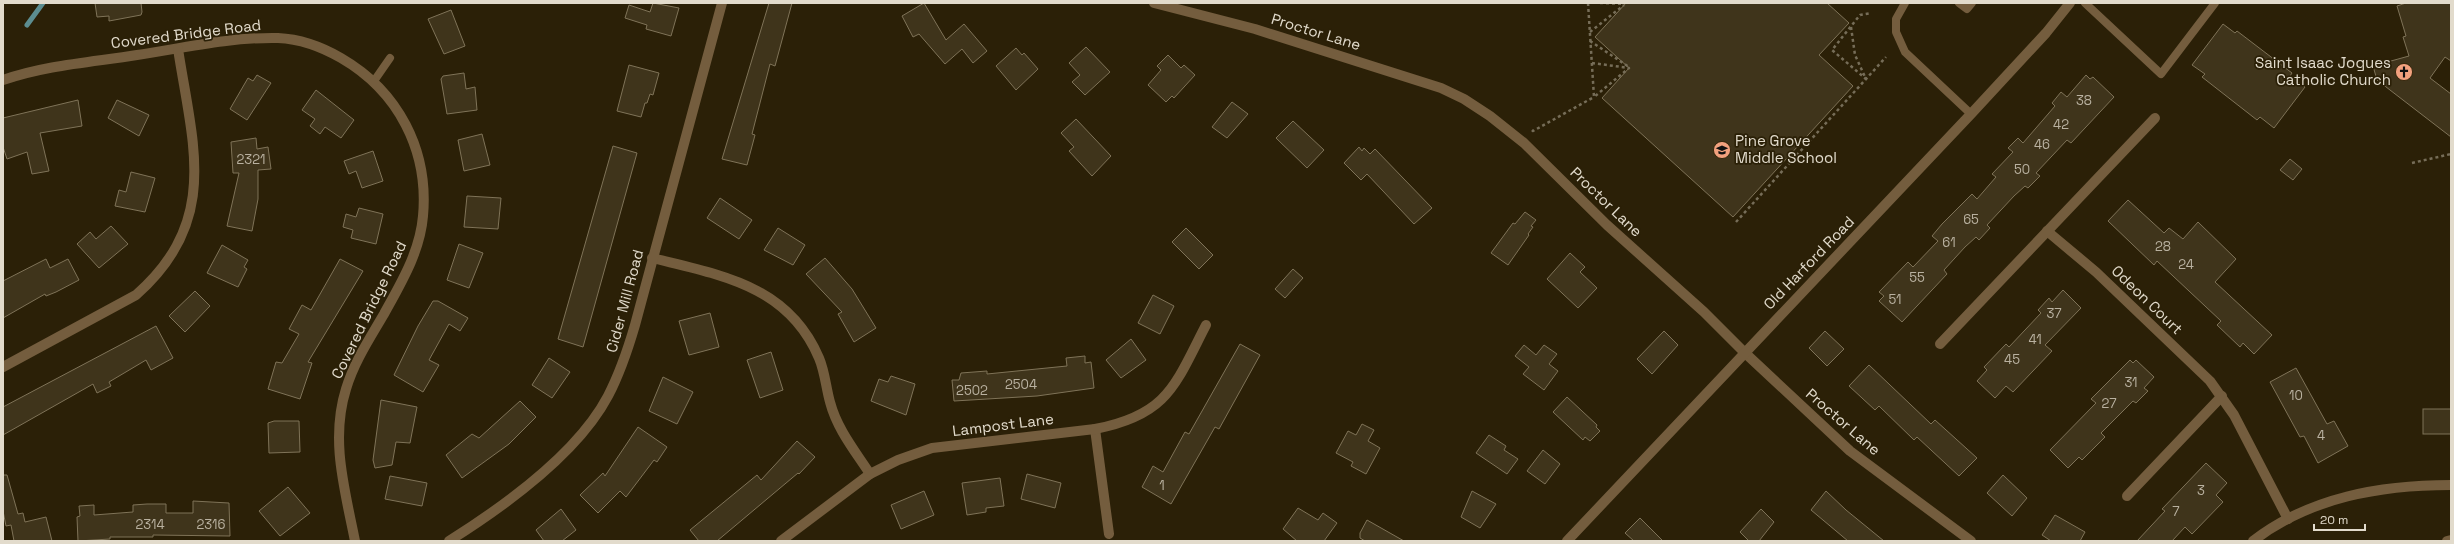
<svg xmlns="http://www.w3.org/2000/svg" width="2454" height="544" font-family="'Space Grotesk',sans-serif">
  <rect width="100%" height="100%" fill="#2b2007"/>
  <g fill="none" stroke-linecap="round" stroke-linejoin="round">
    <path stroke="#5c8d90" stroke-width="5" d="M27 25 43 3"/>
  </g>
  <g fill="#3f341b" stroke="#7f7358">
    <path d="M95 3H141L142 12 141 15 109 21V16L97 17Z"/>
    <path d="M653 3 679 8 671 36 646 29 647 25 625 18 629 5 650 12Z"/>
    <path d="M769 3H792L775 66 770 64 752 134 755 135 747 165 722 159Z"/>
    <path d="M924 3 946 40 964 24 987 51 973 63 962 49 945 64 919 34 913 37 902 16Z"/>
    <path d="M1626 3H1827L1849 23 1819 55 1853 86 1733 217 1602 98 1629 68 1595 37Z"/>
    <path d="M2406 3H2451V61L2445 57 2430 78 2451 94V137L2377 80 2373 66 2409 56 2403 37 2406 36 2397 6Z"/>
    <path d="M451 10 465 46 444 54 428 19Z"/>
    <path d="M2223 24 2235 33 2237 31 2292 73 2290 76 2305 87 2274 128 2260 117 2257 120 2202 77 2205 74 2192 65Z"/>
    <path d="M1086 47 1110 72 1085 95 1072 82 1080 75 1069 63Z"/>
    <path d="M1016 48 1022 55 1024 53 1038 69 1016 90 996 66Z"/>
    <path d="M1168 55 1181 68 1184 65 1195 75 1174 98 1172 96 1166 102 1148 85 1161 70 1157 66Z"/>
    <path d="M629 65 659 73 653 95 650 94 647 103H645L641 117 617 111Z"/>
    <path d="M464 73 466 89 475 87 477 110 447 114 441 79 443 76Z"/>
    <path d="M257 75 271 83 247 120 230 109 248 78 253 81Z"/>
    <path d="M2086 75 2090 79 2093 77 2114 97 2071 143 2067 140 2036 173 2040 176 2028 188 2025 186 2014 196 1987 225 1990 228 1979 240 1976 237 1965 247 1944 270 1947 274 1902 322 1879 301 1884 296 1879 292 1908 262 1913 267 1938 241 1932 236 1942 224 1972 194 1977 199 1996 177 1992 174 2013 152 2008 148 2018 138 2023 143 2055 106 2052 103 2061 92 2067 97Z"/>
    <path d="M316 90 354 120 341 138 325 127 320 134 310 126 315 119 302 110Z"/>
    <path d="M78 100 82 126 40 133 49 171 32 174 27 152 7 159 3 147V118Z"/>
    <path d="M117 100 149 115 139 136 108 118Z"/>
    <path d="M1232 102 1248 114 1227 138 1212 127Z"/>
    <path d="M1076 119 1111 156 1092 176 1069 151 1074 147 1061 133Z"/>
    <path d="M1293 121 1324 150 1307 168 1276 138Z"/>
    <path d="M482 134 490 165 464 171 458 140Z"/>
    <path d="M256 138 257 149 268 147 271 169 258 170V199L252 231 227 226 239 173H233L231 142Z"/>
    <path d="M613 146 637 153 583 347 558 339Z"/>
    <path d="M1359 147 1362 151 1364 148 1370 154 1375 149 1432 208 1414 224 1367 174 1361 180 1344 163Z"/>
    <path d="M373 151 383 181 362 188 356 171 349 174 344 161Z"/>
    <path d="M2290 159 2302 169 2293 180 2280 170Z"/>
    <path d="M131 172 155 178 145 212 115 206 119 190 126 192Z"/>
    <path d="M467 196 501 198 498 229 464 227Z"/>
    <path d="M720 198 752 220 739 239 707 218Z"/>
    <path d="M2128 200 2164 233 2169 228 2183 239 2198 222 2236 259 2215 282 2272 335 2254 354 2243 343 2240 347 2217 325 2221 321 2157 261 2154 265 2108 221Z"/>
    <path d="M359 208 383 214 376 244 351 238 353 230 343 227 346 214 356 217Z"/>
    <path d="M1525 212 1536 220 1531 226 1533 227 1528 234 1529 235 1508 265 1491 253 1513 223 1515 224Z"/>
    <path d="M111 226 128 244 99 268 77 244 90 232 96 239Z"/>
    <path d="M778 228 805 245 793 265 764 250Z"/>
    <path d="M1186 228 1213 255 1199 269 1172 242Z"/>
    <path d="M459 244 483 253 469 288 447 280Z"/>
    <path d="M222 245 248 260 244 267 247 269 238 287 207 273Z"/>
    <path d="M1570 253 1585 267 1580 272 1597 288 1578 308 1547 279Z"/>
    <path d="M825 258 852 289 876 328 854 342 838 314 842 312 806 274Z"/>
    <path d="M46 259 50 268 68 259 79 280 56 292 46 296 45 294 3 318V281Z"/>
    <path d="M340 259 363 271 308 362 312 363 300 399 268 389 276 362 282 363 299 334 289 329 302 305 311 310Z"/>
    <path d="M1293 269 1303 278 1285 298 1275 289Z"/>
    <path d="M2063 290 2081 308 2045 345 2052 351 2013 392 2006 386 1995 398 1977 381 1987 370 1984 367 2006 344 2009 347 2041 313 2038 310 2049 298 2052 302Z"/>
    <path d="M195 291 210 306 185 332 169 316Z"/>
    <path d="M1153 295 1174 306 1160 334 1138 323Z"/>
    <path d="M433 301H438L468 318 460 331 449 324 429 360 439 365 423 392 394 375 418 326Z"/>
    <path d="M710 313 719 347 689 355 679 321Z"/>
    <path d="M156 326 173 358 151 370 146 360 109 382 111 386 97 393 93 384 3 435V407Z"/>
    <path d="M1664 331 1678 345 1652 374 1637 359Z"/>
    <path d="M1825 331 1844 349 1827 366 1809 348Z"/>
    <path d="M1131 339 1146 360 1121 378 1106 360Z"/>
    <path d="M1240 344 1260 355 1219 429 1215 427 1171 504 1142 487 1153 466 1163 472 1185 432 1189 434Z"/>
    <path d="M1524 345 1536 355 1544 345 1557 354 1549 364 1558 371 1544 390 1523 374 1529 367 1515 356Z"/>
    <path d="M771 352 783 390 760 398 747 360Z"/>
    <path d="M1085 356V363L1091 362 1094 388 1037 396 954 401 952 380H959L961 373 987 371V374L1067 366 1066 358Z"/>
    <path d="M549 358 570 372 552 398 532 385Z"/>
    <path d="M2130 360 2133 363 2136 360 2154 377 2144 388 2148 391 2136 403 2133 401 2101 433 2105 437 2082 460 2079 457 2068 468 2050 450 2096 403 2091 399Z"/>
    <path d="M1869 365 1931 424 1935 420 1977 458 1959 476 1917 437 1914 440 1879 406 1875 410 1849 386Z"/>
    <path d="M2296 368 2327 424 2334 421 2348 446 2318 463 2304 436 2300 437 2270 382Z"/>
    <path d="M891 376 915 384 906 415 871 401 879 379 888 382Z"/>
    <path d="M663 377 693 392 677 424 649 411Z"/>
    <path d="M1567 397 1597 425 1596 427 1600 431 1590 441 1585 437 1583 440 1553 412Z"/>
    <path d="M381 400 417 407 410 443 396 442 392 465 375 468 373 460Z"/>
    <path d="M520 401 536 417 509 444 462 478 446 455 472 434 479 438Z"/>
    <rect x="2423" y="409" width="28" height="25"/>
    <path d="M274 421H299L300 452 269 453 268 423Z"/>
    <path d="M1362 424 1374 430 1368 441 1380 448 1366 474 1351 466 1353 462 1336 453 1348 431 1356 435Z"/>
    <path d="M638 427 667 447 657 462 654 460 626 497 620 491 598 513 580 495 603 473 605 476Z"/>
    <path d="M1489 435 1506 446 1504 450 1518 459 1507 474 1476 453Z"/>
    <path d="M797 441 815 457 799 474 798 473 717 541H699L690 530 757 475 761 480Z"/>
    <path d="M1543 450 1560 464 1545 484 1527 471Z"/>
    <path d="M2206 463 2227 483 2216 495 2223 502 2192 534 2185 527 2172 541H2137L2165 511 2162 509Z"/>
    <path d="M1027 474 1061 483 1055 508 1021 499Z"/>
    <path d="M3 475H7L18 514 23 513 25 522 46 517 52 541H14L11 525 6 526 3 511Z"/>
    <path d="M2003 475 2027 498 2012 516 1987 493Z"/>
    <path d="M390 476 427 483 422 506 385 499Z"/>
    <path d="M1000 478 1004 506 986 508V512L967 515 962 483Z"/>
    <path d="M288 487 310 513 280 536 259 511Z"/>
    <path d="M924 491 934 515 901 529 891 505Z"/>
    <path d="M1472 491 1496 504 1480 528 1461 517Z"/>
    <path d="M1826 491 1846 510 1884 541H1848L1811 510Z"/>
    <path d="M193 501 229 503 230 536 153 535V537H110V539L78 541 77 517 80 516 79 506 94 505V515L133 512V505L147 504H166V513H193Z"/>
    <path d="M1298 508 1318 520 1323 513 1337 523 1324 541H1297L1283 529Z"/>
    <path d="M561 509 576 530 562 541H544L536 530Z"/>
    <path d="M1761 509 1774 522 1759 541H1749L1740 532Z"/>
    <path d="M2055 515 2085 532 2080 541H2051L2042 535Z"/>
    <path d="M1640 518 1663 541H1634L1625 533Z"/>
    <path d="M1367 520 1404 541H1365L1360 538V533Z"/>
  </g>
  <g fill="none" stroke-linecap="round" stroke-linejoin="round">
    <g stroke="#766d58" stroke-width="2.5" stroke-dasharray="3 3" stroke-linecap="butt">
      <path d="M1588 3 1594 97 1629 68 1592 63"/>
      <path d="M1600 3 1624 4"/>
      <path d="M1851 27 1855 55 1866 79 1832 50 1860 15 1871 13"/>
      <path d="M1590 32 1624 5"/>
      <path d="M1590 41 1629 67"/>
      <path d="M1532 130 1533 131 1594 97"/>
      <path d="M2412 163 2451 154"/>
      <path d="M1736 222 1886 57"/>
    </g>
    <g stroke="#745d3e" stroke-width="8">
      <path d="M1905 3 1896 19V32L1905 52 1971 114"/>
      <path d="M1959 3 1967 9 1972 3"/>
      <path d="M2085 3 2161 74 2215 3"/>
      <path d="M374 81 390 58"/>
    </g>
    <g stroke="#745d3e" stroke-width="10">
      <path d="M3 80C46 65 93 62 137 55 183 48 231 37 278 38 300 39 322 47 341 58 398 91 429 150 423 216 420 252 401 283 384 314 370 338 354 362 346 389 330 440 345 490 355 541"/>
      <path d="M2047 231 2096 272 2210 381 2234 415 2288 519"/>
      <path d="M652 258C720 275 788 285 819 358 825 372 826 388 830 402 837 429 855 451 870 474"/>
      <path d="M1940 344 2155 118"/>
      <path d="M1744 352 1850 451 1971 541"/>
      <path d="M3 367 136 295C220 221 193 146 178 49"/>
      <path d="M1095 429 1109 534"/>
      <path d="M2127 496 2222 396"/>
      <path d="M449 541C503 507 578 453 608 396 620 373 628 349 635 325L722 3"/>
      <path d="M781 541 870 474 898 460 932 448 1095 429C1168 415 1175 385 1206 325"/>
      <path d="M2253 541C2310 497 2381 485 2451 485"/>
      <path d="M2447 541 2451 540"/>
    </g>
    <g stroke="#745d3e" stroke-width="10">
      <path d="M1154 3 1255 29 1441 88 1464 99 1490 116 1524 143 1607 225 1704 312 1744 352"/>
      <path d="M1567 541 1971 114 2046 33 2070 3"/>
    </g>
  </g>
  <defs>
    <g id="church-disc" transform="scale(0.9)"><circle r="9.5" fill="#f2a17e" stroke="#2b2007"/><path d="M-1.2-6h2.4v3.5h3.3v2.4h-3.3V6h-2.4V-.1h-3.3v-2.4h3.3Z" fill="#111"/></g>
    <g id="school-disc" transform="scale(0.9)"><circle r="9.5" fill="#f2a17e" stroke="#2b2007"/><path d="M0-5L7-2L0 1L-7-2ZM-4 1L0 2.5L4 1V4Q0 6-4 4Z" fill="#111"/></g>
  </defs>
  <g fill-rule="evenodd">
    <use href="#church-disc" x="2404" y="72"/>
    <use href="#school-disc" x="1722" y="150"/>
  </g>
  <g text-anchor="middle" stroke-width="3.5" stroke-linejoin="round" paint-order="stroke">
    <g font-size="13" fill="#b9b1a0">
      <text x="2084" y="105">38</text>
      <text x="2061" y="129">42</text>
      <text x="2042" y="149">46</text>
      <text x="251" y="164">2321</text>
      <text x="2022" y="174">50</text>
      <text x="1971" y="224">65</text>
      <text x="1949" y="247">61</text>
      <text x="2163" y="251">28</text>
      <text x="2186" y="269">24</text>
      <text x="1917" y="282">55</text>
      <text x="1895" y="304">51</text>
      <text x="2054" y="318">37</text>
      <text x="2035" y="344">41</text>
      <text x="2012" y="364">45</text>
      <text x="2131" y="387">31</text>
      <text x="1021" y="389">2504</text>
      <text x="972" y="395">2502</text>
      <text x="2296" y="400">10</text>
      <text x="2109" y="408">27</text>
      <text x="2321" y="440">4</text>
      <text x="1162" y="490">1</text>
      <text x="2201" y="495">3</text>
      <text x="2176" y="516">7</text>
      <text x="150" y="529">2314</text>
      <text x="211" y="529">2316</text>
    </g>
    <g font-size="15" fill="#e2dbcc" stroke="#2b2007">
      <text transform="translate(1316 32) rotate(17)" y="5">Proctor Lane</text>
      <text transform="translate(186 34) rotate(-7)" y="5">Covered Bridge Road</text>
      <text transform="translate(1606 202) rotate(44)" y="5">Proctor Lane</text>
      <text transform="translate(1809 263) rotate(-46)" y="5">Old Harford Road</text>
      <text transform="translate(2147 300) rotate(44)" y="5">Odeon Court</text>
      <text transform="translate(625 301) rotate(-75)" y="5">Cider Mill Road</text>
      <text transform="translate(369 310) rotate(-64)" y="5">Covered Bridge Road</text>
      <text transform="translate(1843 422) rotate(41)" y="5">Proctor Lane</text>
      <text transform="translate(1003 425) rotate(-7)" y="5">Lampost Lane</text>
    </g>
    <g font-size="15" fill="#e2dbcc" stroke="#2b2007" text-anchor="end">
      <text x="2391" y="68">Saint Isaac Jogues<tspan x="2391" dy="17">Catholic Church</tspan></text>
      <text x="1735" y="146" text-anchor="start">Pine Grove<tspan x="1735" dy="17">Middle School</tspan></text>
    </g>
  </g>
  <rect width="2454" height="544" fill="none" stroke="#e2dbcc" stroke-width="8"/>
  <path d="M2314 524v6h51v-6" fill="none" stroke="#e2dbcc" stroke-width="2"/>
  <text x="2320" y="524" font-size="12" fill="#e2dbcc" stroke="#2b2007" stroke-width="3" paint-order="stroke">20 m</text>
</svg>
